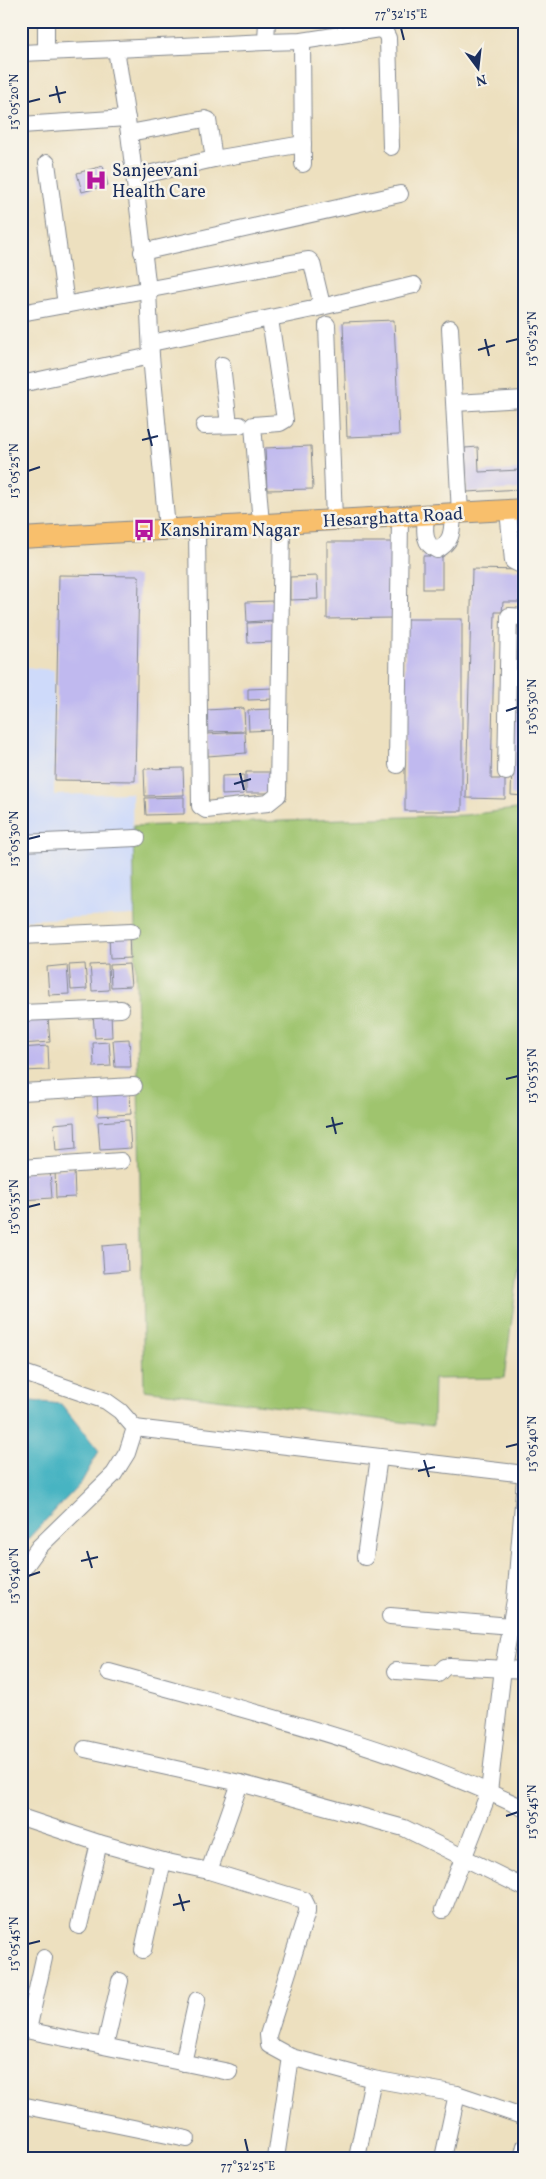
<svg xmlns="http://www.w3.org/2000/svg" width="546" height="2179" font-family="Vollkorn,serif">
  <rect width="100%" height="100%" fill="#f7f3e8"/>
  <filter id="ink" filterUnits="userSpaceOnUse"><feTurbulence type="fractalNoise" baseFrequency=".02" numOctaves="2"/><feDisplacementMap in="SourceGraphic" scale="10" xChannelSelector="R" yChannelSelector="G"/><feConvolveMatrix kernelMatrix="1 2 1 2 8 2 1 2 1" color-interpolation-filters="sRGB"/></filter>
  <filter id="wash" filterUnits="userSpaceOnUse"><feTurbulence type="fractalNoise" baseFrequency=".0096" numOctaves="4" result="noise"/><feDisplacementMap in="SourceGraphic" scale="20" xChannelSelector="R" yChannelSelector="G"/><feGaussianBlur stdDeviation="1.12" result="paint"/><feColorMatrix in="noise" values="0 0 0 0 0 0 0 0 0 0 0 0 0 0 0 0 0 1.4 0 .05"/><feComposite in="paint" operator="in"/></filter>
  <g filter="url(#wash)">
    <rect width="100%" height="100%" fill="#ede0bf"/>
    <path fill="#cedafa" d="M21 667 54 670V795L132 793 134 915 21 920Z"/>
    <path fill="#9fc46e" stroke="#5d7a66" d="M525 808V1223L504 1378 434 1379 433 1426 144 1390 133 826 465 815Z"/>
    <path fill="#46b4c2" stroke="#307290" d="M21 1400 61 1404 99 1451 81 1483 21 1546Z"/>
    <g id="blocks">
      <g fill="#c0b9ef">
        <path d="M103 166 108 185 82 192 77 173Z"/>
        <path d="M394 320 399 435 347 437 343 322Z"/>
        <path d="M518 405H525V489H523Z"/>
        <path d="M311 446 313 489 267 490 265 448Z"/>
        <path d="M478 447 479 472 520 470 521 489 467 492 465 448Z"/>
        <path d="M327 542H392V618L327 619Z"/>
        <rect x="423" y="556" width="19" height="33"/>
        <path d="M472 569 524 570 523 602H503L502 612H495L491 779H505V799L466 798Z"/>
        <path d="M59 575 139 576 135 781 55 780Z"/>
        <path d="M317 576 318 599 290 600V577Z"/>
        <path d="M273 601 274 620 247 622 246 602Z"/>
        <rect x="405" y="619" width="57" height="192"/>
        <path d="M273 622 274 642 248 643 247 623Z"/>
        <path d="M517 627 525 628V796L511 795Z"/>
        <path d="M273 688 274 699 248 700V689Z"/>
        <path d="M244 708 245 731 207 732 206 710Z"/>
        <path d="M273 709 274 730 249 731 248 710Z"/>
        <path d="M245 732 246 753 208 756 207 734Z"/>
        <path d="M183 768 184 795 145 796 144 769Z"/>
        <path d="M246 772H273L274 793H246Z"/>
        <path d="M244 775V794L222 795V776Z"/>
        <path d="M184 797V814L146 815 145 798Z"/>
        <path d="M129 933 130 958 110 959 109 934Z"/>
        <path d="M85 964 87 989 71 990 69 965Z"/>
        <path d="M108 964 109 990 92 991 90 965Z"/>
        <path d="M129 964 131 986 111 987 110 965Z"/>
        <path d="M67 965 69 994 49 995 47 967Z"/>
        <path d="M111 1014 112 1037 95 1038 93 1015Z"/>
        <path d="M48 1017 50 1042 21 1044V1019Z"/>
        <path d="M129 1039 131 1067H115L113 1040Z"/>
        <path d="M109 1042 111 1066 94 1067 93 1043Z"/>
        <path d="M48 1046 49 1070 21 1071V1048Z"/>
        <path d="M130 1092 131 1114 98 1116 97 1094Z"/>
        <path d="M129 1120 131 1148 100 1150 98 1122Z"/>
        <path d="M75 1122 76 1149 56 1151 54 1124Z"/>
        <path d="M74 1169 75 1197 56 1198 55 1170Z"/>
        <path d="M50 1171 52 1198 24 1200 22 1173Z"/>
        <path d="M127 1244 128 1271 104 1273 102 1246Z"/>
      </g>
    </g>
  </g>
  <g filter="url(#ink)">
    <use href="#blocks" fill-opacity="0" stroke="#84888e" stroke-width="1"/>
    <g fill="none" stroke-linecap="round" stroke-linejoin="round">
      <g stroke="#84888e" stroke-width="18">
        <g id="minor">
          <path d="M46 21V52"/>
          <path d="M302 41 303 164"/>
          <path d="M266 42 302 41 379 29 385 32 388 38 391 147"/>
          <path d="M21 53 116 49"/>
          <path d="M21 125 127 118"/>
          <path d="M129 133 205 119 208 120 214 159 134 177"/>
          <path d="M214 159 303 144"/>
          <path d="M47 163 66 305"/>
          <path d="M142 252 400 194"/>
          <path d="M313 309 414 285"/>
          <path d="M21 313 302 261 309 260 312 263 321 301 313 309 151 343"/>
          <path d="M327 325 334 520"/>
          <path d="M450 328 460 513"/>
          <path d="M222 365 229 425"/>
          <path d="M21 384 151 356"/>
          <path d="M455 403 525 399"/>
          <path d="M204 426 240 425"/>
          <path d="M508 510 513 561 525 567"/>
          <path d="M426 515C425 528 422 544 437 550 453 542 452 530 453 514"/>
          <path d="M261 524 253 425 280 423 285 420 270 319"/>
          <path d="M197 527 200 806 206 810 268 803 278 795 282 523"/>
          <path d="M167 529 151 356 148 290 129 133 116 49 266 42 267 21"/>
          <path d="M397 765 400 517"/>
          <path d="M506 772 509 616 525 617"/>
          <path d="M21 843 137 838"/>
          <path d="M21 936 132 931"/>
          <path d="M21 1013 121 1009"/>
          <path d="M21 1092 134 1086"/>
          <path d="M21 1168 121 1161"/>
          <path d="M21 1372 106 1401 120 1411 135 1428 127 1453 114 1474 39 1547 21 1572"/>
          <path d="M135 1428 525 1474"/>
          <path d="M365 1557 379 1457"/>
          <path d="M390 1616 511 1626"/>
          <path d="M396 1671 438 1674 445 1667 449 1666 525 1670"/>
          <path d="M109 1672C247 1711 396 1746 525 1809"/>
          <path d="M85 1749 240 1783 404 1828 525 1888"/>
          <path d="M21 1817 99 1843 163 1861 209 1871 304 1900 307 1906V1912L268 2035 269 2045 291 2057 373 2079 457 2094 525 2117"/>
          <path d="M209 1871 240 1783"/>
          <path d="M443 1910 489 1792 503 1668 515 1600 525 1480"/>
          <path d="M79 1926 99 1843"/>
          <path d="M143 1950 163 1861"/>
          <path d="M21 2029 229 2072"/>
          <path d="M28 2030 44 1958"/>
          <path d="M105 2046 120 1981"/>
          <path d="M183 2063 197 2000"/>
          <path d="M21 2105 187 2139"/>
          <path d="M276 2158 291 2057"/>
          <path d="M357 2158 373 2079"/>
          <path d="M443 2158 457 2094"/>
          <path d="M522 2158 525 2146"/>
        </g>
      </g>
      <g stroke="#84888e" stroke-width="22">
        <path id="major" d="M21 538 525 509"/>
      </g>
      <use href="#minor" stroke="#fff" stroke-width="16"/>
      <use href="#major" stroke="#f8bf6c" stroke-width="20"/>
    </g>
  </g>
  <path fill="none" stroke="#1b2f5e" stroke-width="2" d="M401 28 404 40M56 86 60 103M49 96 66 92M28 102 40 99M485 339 489 356M506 342 518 339M478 350 495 345M148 429 152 446M142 440 158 436M28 471 40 467M506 711 518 707M240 773 244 790M234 784 251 779M28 839 40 836M506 1079 518 1076M332 1117 336 1134M326 1127 343 1123M28 1207 40 1204M506 1447 518 1444M424 1460 429 1477M418 1471 435 1467M87 1551 92 1568M81 1561 98 1557M28 1576 40 1572M506 1816 518 1812M179 1894 184 1911M173 1905 190 1901M28 1944 40 1941M245 2139 248 2152"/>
  <defs>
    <g id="hospital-bare" transform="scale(1.725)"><path d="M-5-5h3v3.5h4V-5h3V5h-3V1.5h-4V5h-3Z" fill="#b5179e" stroke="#f7f3e8" stroke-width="2.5" paint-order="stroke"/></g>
    <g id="bus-bare" transform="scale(1.725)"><path d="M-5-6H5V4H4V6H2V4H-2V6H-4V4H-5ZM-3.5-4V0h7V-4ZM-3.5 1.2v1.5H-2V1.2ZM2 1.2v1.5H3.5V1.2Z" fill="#b5179e" stroke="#f7f3e8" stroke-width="2.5" paint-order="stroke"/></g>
  </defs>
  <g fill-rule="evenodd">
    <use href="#hospital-bare" x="96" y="180"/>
    <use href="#bus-bare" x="144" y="530"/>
  </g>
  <g text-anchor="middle" stroke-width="5" stroke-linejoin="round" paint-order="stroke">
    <g font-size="18" fill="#1b2f5e" stroke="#f7f3e8" text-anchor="start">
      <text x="112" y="176">Sanjeevani<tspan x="112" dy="21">Health Care</tspan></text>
      <text x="160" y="536">Kanshiram Nagar</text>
    </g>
    <g font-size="18" fill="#1b2f5e" stroke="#f7f3e8">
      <text transform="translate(393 517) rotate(-3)" y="6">Hesarghatta Road</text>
    </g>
  </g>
  <rect width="546" height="2179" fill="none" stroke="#f7f3e8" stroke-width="55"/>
  <g transform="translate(478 68) rotate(165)" stroke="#f7f3e8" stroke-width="4" paint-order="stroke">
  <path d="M0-4L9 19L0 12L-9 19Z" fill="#1b2f5e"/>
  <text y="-8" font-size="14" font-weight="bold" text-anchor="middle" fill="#1b2f5e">N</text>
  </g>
  <rect x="28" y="28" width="490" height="2124" fill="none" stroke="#1b2f5e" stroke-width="2"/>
  <g font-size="12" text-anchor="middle" fill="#1b2f5e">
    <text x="401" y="18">77°32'15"E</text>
    <text transform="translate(14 102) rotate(-90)" y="4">13°05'20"N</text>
    <text transform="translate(532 339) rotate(-90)" y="4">13°05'25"N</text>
    <text transform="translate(14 471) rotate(-90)" y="4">13°05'25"N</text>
    <text transform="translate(532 707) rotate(-90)" y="4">13°05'30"N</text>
    <text transform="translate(14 839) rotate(-90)" y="4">13°05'30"N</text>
    <text transform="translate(532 1076) rotate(-90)" y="4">13°05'35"N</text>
    <text transform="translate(14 1207) rotate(-90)" y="4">13°05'35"N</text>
    <text transform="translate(532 1444) rotate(-90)" y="4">13°05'40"N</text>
    <text transform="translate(14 1576) rotate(-90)" y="4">13°05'40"N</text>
    <text transform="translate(532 1812) rotate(-90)" y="4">13°05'45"N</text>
    <text transform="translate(14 1944) rotate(-90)" y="4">13°05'45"N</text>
    <text x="248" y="2170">77°32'25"E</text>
  </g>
</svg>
